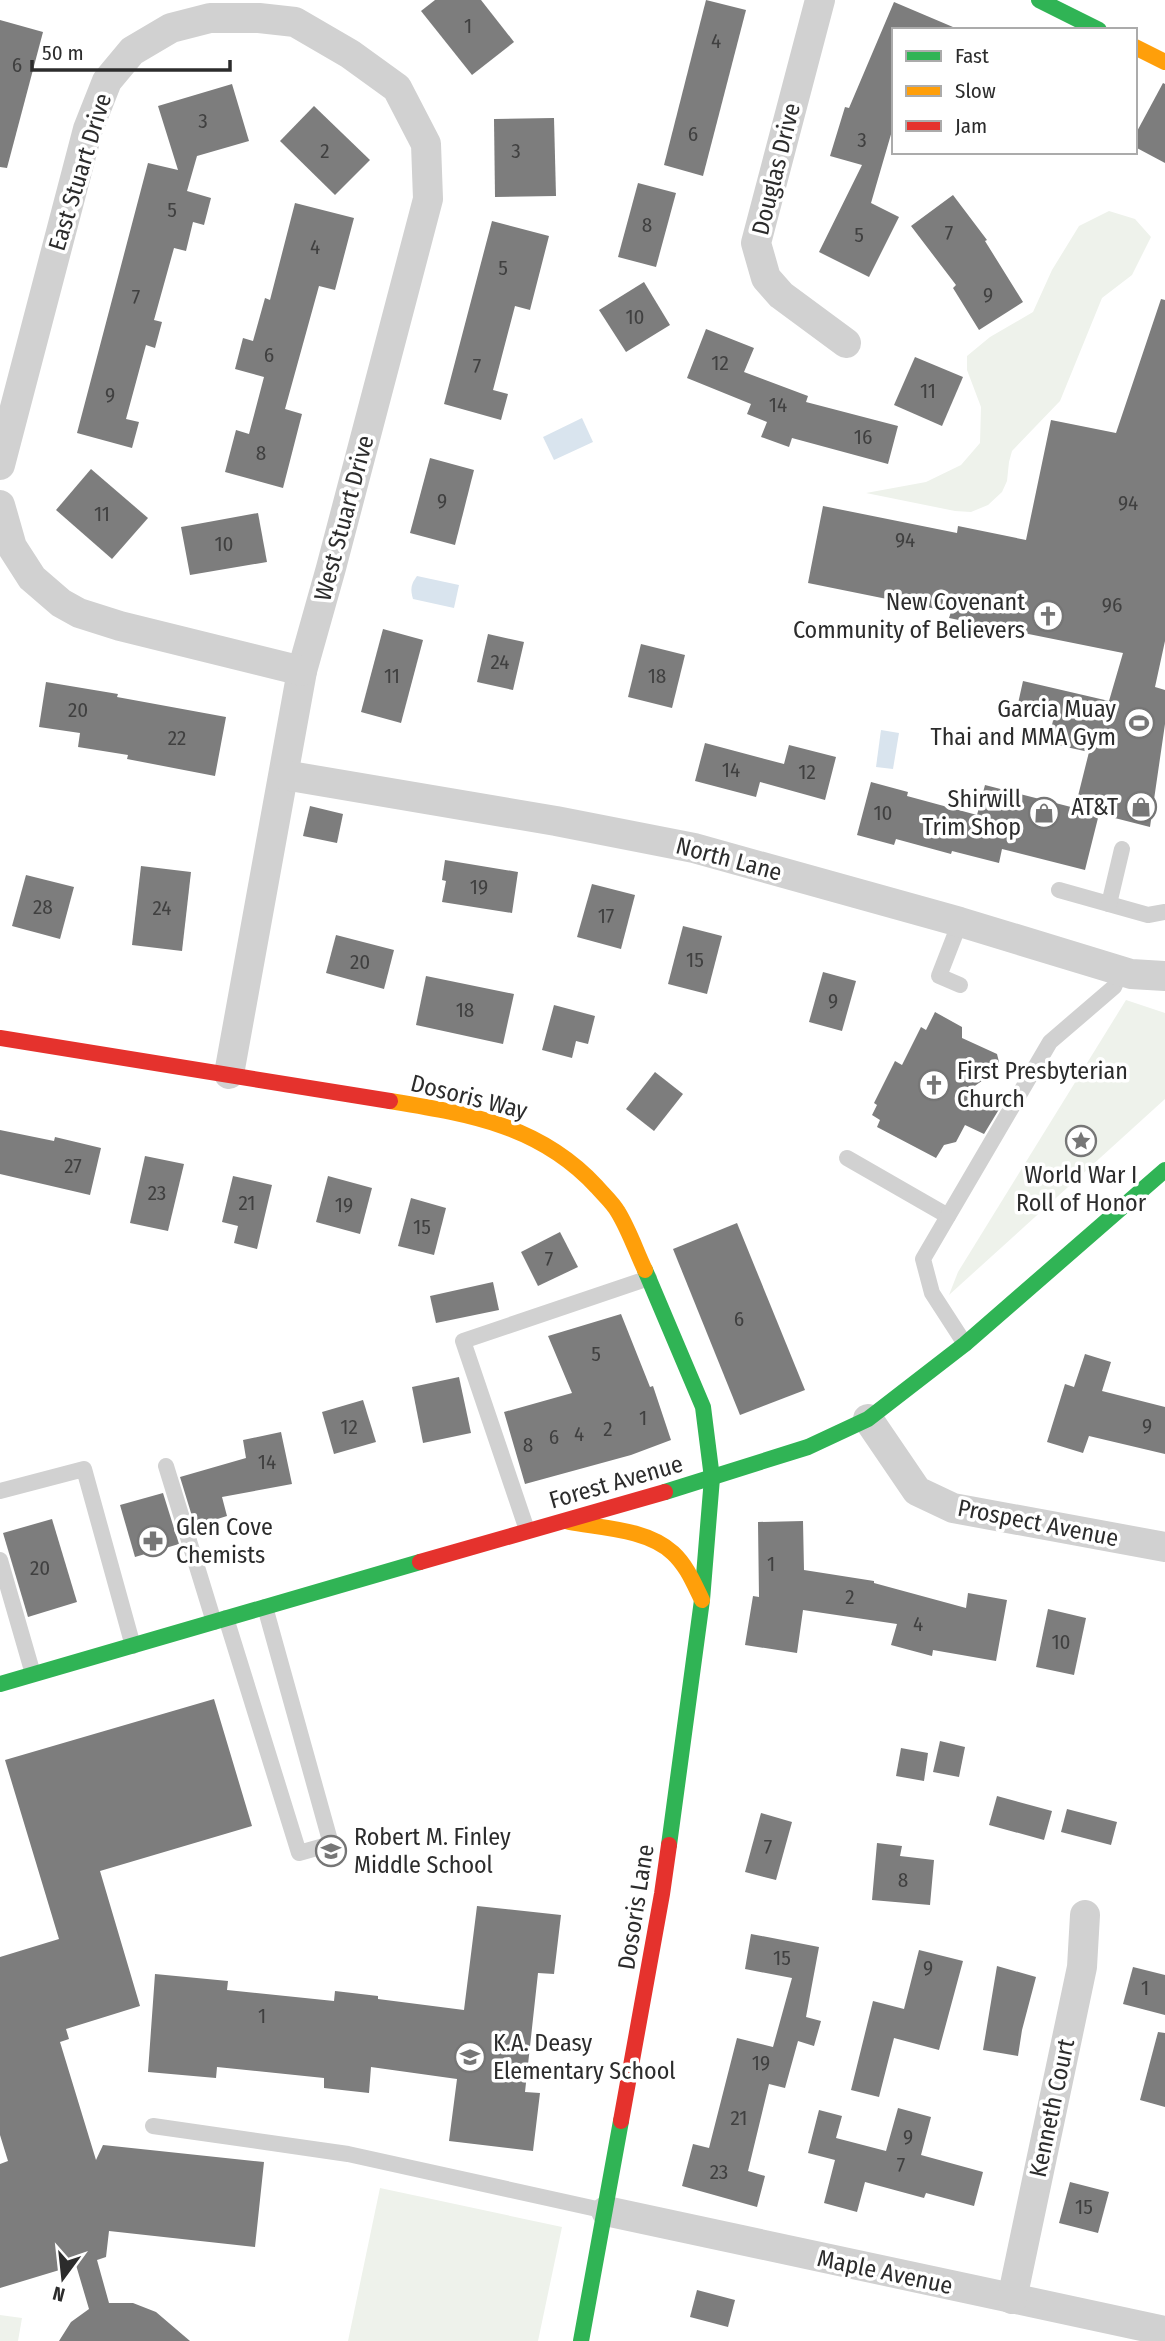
<svg xmlns="http://www.w3.org/2000/svg" width="1165" height="2341" font-family="'Fira Sans Condensed',sans-serif">
  <rect width="100%" height="100%" fill="#fff"/>
  <g fill="#eef2eb">
    <path d="M1109 211 1135 219 1151 237 1132 275 1102 298 1060 401 1012 451 1009 462 1007 481 1002 492 988 505 971 512 955 511 866 493 926 482 961 465 980 443 981 407 967 370V356L990 337 1033 312 1052 270 1079 226Z"/>
    <path d="M1126 1000 1165 1013V1099L949 1295 958 1272Z"/>
    <path d="M380 2188 562 2227 538 2341H348Z"/>
    <path d="M0 2315 22 2318 18 2341H0Z"/>
  </g>
  <g fill="#d9e4ee">
    <path d="M582 418 593 442 554 460 543 437Z"/>
    <path d="M417 576 459 585 454 608 413 599C410 589 411 584 417 576Z"/>
    <path d="M881 730 899 733 893 769 876 767Z"/>
  </g>
  <g fill="#7d7d7d">
    <path d="M435 0H481L514 42 472 75 421 11Z"/>
    <path d="M706 0 746 10 703 176 664 165Z"/>
    <path d="M894 2 960 30H894V124L871 203 899 217 869 277 819 252 862 165 830 156 845 107 849 108Z"/>
    <path d="M0 20 43 32 7 168 0 167Z"/>
    <path d="M1163 83 1165 84V163L1135 147V135Z"/>
    <path d="M232 84 249 141 197 156 187 191 211 198 204 225 193 222 186 251 174 248 154 320 162 322 155 348 146 345 126 419 139 422 132 448 77 433 148 163 178 170 158 106Z"/>
    <path d="M314 106 370 160 335 195 280 141Z"/>
    <path d="M554 118 556 196 495 197 494 119Z"/>
    <path d="M638 183 676 193 656 267 618 257Z"/>
    <path d="M953 195 987 240 985 241 1023 302 979 330 953 288 956 285 911 226Z"/>
    <path d="M295 203 354 218 335 290 319 286 285 409 302 414 283 488 225 472 236 430 249 434 264 377 235 369 243 338 253 341 265 298 270 300Z"/>
    <path d="M492 221 549 236 530 310 515 306 493 390 508 394 501 420 444 404Z"/>
    <path d="M644 282 670 325 626 352 599 310Z"/>
    <path d="M1161 299 1165 300V641L1155 687 1165 690V724L1150 827 1099 814 1085 870 1002 849 999 863 952 851 951 854 896 839 894 845 857 835 871 782 908 792 907 796 977 815 985 785 1075 808 1089 752 1048 743 1054 716 1017 708 1023 681 1109 701 1123 653 949 618 951 612 808 583 823 506 957 533 958 526 1026 540 1051 420 1116 433Z"/>
    <path d="M706 329 754 348 744 372 808 396 806 402 898 426 888 464 792 438 789 447 761 437 767 422 747 414 751 404 687 378Z"/>
    <path d="M915 357 963 377 942 426 894 405Z"/>
    <path d="M430 458 474 470 455 545 410 533Z"/>
    <path d="M91 469 148 518 112 559 56 510Z"/>
    <path d="M258 513 267 562 190 575 181 527Z"/>
    <path d="M383 629 423 640 401 723 361 712Z"/>
    <path d="M488 634 524 642 513 690 477 682Z"/>
    <path d="M641 644 685 655 672 708 628 697Z"/>
    <path d="M46 682 118 694 117 697 226 717 215 776 127 759 128 755 78 747 80 733 39 727Z"/>
    <path d="M705 743 784 764 789 745 836 757 825 800 760 782 756 797 695 781Z"/>
    <path d="M310 806 343 814 337 843 303 836Z"/>
    <path d="M445 860 518 872 512 913 442 902 446 881 442 880Z"/>
    <path d="M141 866 191 872 182 951 132 945Z"/>
    <path d="M26 875 74 887 60 939 12 926Z"/>
    <path d="M592 884 635 895 621 949 577 937Z"/>
    <path d="M683 926 722 936 707 994 668 984Z"/>
    <path d="M336 935 394 950 384 989 326 973Z"/>
    <path d="M823 972 856 981 842 1031 809 1022Z"/>
    <path d="M426 976 514 994 503 1044 416 1025Z"/>
    <path d="M554 1005 595 1016 588 1044 576 1041 572 1058 542 1050Z"/>
    <path d="M935 1012 962 1027V1038L997 1054 999 1062 996 1071 969 1090 1001 1106 984 1134 965 1125 956 1142 944 1145 936 1158 877 1127 880 1120 872 1115 877 1105 874 1103 895 1061 902 1065 921 1027 926 1030Z"/>
    <path d="M655 1072 683 1094 654 1131 626 1109Z"/>
    <path d="M0 1130 54 1141 55 1137 101 1148 90 1195 0 1174Z"/>
    <path d="M145 1156 184 1164 168 1231 130 1223Z"/>
    <path d="M233 1176 272 1185 257 1249 234 1243 238 1226 222 1222Z"/>
    <path d="M328 1176 372 1188 360 1234 316 1222Z"/>
    <path d="M411 1198 446 1208 434 1255 398 1246Z"/>
    <path d="M737 1223 805 1390 740 1415 673 1249Z"/>
    <path d="M560 1232 578 1267 538 1286 521 1252Z"/>
    <path d="M493 1282 499 1310 436 1323 430 1296Z"/>
    <path d="M621 1314 650 1387 653 1386 671 1440 631 1455 525 1484 504 1412 572 1393 548 1336Z"/>
    <path d="M1085 1354 1111 1362 1102 1391 1165 1407V1454L1089 1436 1083 1453 1047 1442 1065 1384 1074 1387Z"/>
    <path d="M459 1377 471 1433 423 1443 412 1387Z"/>
    <path d="M363 1400 376 1442 334 1454 322 1412Z"/>
    <path d="M281 1432 292 1484 222 1497 227 1516 195 1526 180 1477 246 1458 243 1440Z"/>
    <path d="M163 1493 179 1544 135 1557 120 1505Z"/>
    <path d="M52 1519 77 1602 28 1617 3 1533Z"/>
    <path d="M803 1521 804 1570 874 1581V1583L966 1608 968 1593 1007 1600 996 1661 933 1650 932 1656 891 1645 897 1624 803 1610 797 1653 745 1645 753 1596 759 1597 758 1522Z"/>
    <path d="M1048 1609 1086 1618 1074 1675 1036 1667Z"/>
    <path d="M214 1699 252 1826 100 1871 140 2006 66 2029 69 2039 60 2042 96 2160 103 2145 264 2162 255 2247 109 2231 106 2257 97 2260 109 2303H133L156 2312 190 2341H59L71 2322 89 2309 76 2265 0 2288V2164L8 2161 0 2135V1957L59 1939 5 1760Z"/>
    <path d="M940 1741 965 1747 959 1777 933 1772Z"/>
    <path d="M901 1748 928 1753 924 1781 896 1776Z"/>
    <path d="M997 1796 1052 1811 1044 1840 989 1825Z"/>
    <path d="M1067 1809 1117 1822 1111 1845 1061 1832Z"/>
    <path d="M761 1813 792 1822 776 1880 745 1872Z"/>
    <path d="M877 1843 902 1846 900 1856 934 1860 930 1905 872 1900Z"/>
    <path d="M477 1906 561 1915 554 1974 538 1973 525 2092 540 2093 533 2151 449 2141 457 2079 371 2067 369 2093 324 2088V2078L217 2067 216 2078 148 2072 155 1974 228 1981 227 1990 334 2001 335 1991 378 1996V1999L464 2010Z"/>
    <path d="M751 1934 819 1947 806 2017 821 2021 814 2046 798 2041 785 2088 769 2084 748 2171 765 2176 757 2207 682 2186 693 2144 709 2148 737 2038 773 2047 792 1978 745 1969Z"/>
    <path d="M919 1950 963 1961 939 2050 894 2038 879 2097 851 2090 873 2001 904 2009Z"/>
    <path d="M997 1966 1036 1977 1022 2030 1018 2056 983 2050Z"/>
    <path d="M1133 1967 1165 1975V2015L1123 2004Z"/>
    <path d="M1158 2032 1165 2033V2107L1140 2100Z"/>
    <path d="M898 2108 931 2117 921 2155 983 2172 974 2206 926 2193 924 2198 865 2182 857 2212 824 2203 835 2160 808 2153 819 2110 842 2116 836 2138 886 2151Z"/>
    <path d="M1070 2182 1109 2192 1098 2233 1059 2223Z"/>
    <path d="M697 2290 735 2300 728 2327 690 2317Z"/>
  </g>
  <g fill="none" stroke-linecap="round" stroke-linejoin="round">
    <g stroke="#d1d1d1" stroke-width="16">
      <path d="M1059 890 1148 915 1165 912"/>
      <path d="M1109 904 1122 849"/>
      <path d="M960 922 939 976 960 985"/>
      <path d="M847 1158 948 1216"/>
      <path d="M965 1344 932 1293 923 1259 1050 1042 1114 987 1121 971"/>
      <path d="M166 1466 214 1622"/>
      <path d="M0 1491 84 1469 133 1646"/>
      <path d="M527 1530 463 1341 649 1278"/>
      <path d="M0 1560 33 1674"/>
      <path d="M226 1618 299 1853 331 1844 265 1607"/>
      <path d="M153 2126 348 2154 606 2211"/>
    </g>
    <g stroke="#d1d1d1" stroke-width="30">
      <path d="M820 0 756 243 766 278 781 295 846 343"/>
      <path d="M0 465 88 129 107 81 132 51 171 28 210 18H259L295 22 350 54 397 88 426 144 428 199 331 568 302 671 229 1074"/>
      <path d="M0 505 12 547 32 578 61 603 79 613 120 626 302 671"/>
      <path d="M284 775 556 821 694 848 960 922 1131 974 1165 976"/>
      <path d="M868 1419 917 1491 953 1508 1165 1547"/>
      <path d="M606 2211 1165 2331"/>
      <path d="M1012 2299 1082 1967 1085 1915"/>
    </g>
    <g stroke="#30b455" stroke-width="16">
      <path d="M1039 0 1099 30"/>
      <path d="M645 1270 703 1407 712 1478 702 1600 669 1845"/>
      <path d="M665 1492 808 1447 868 1419 965 1344 1165 1170"/>
      <path d="M0 1684 420 1562"/>
      <path d="M581 2341 621 2121"/>
    </g>
    <g stroke="#ff9f0a" stroke-width="16">
      <path d="M1135 47 1165 62"/>
      <path d="M390 1101C469 1114 540 1125 597 1187 604 1195 613 1203 618 1212 629 1230 636 1251 645 1270"/>
      <path d="M569 1522C602 1528 647 1529 673 1553 687 1566 694 1584 702 1600"/>
    </g>
    <g stroke="#e5322d" stroke-width="16">
      <path d="M0 1038 390 1101"/>
      <path d="M420 1562 665 1492"/>
      <path d="M621 2121 662 1894 669 1845"/>
    </g>
  </g>
  <defs>
    <g id="church-ring" transform="scale(1.575)"><circle r="9.5" fill="#fff" stroke="#767676" stroke-width="1.5"/><path d="M-1.2-6h2.4v3.5h3.3v2.4h-3.3V6h-2.4V-.1h-3.3v-2.4h3.3Z" fill="#767676"/></g>
    <g id="stadium-ring" transform="scale(1.575)"><circle r="9.5" fill="#fff" stroke="#767676" stroke-width="1.5"/><path d="M0-5a6.5 5 0 1 0 0 10a6.5 5 0 1 0 0-10ZM-3.5-1.8h7v3.6h-7Z" fill="#767676"/></g>
    <g id="shop-ring" transform="scale(1.575)"><circle r="9.5" fill="#fff" stroke="#767676" stroke-width="1.5"/><path d="M-5-2.5h2.3a2.7 3.5 0 0 1 5.4 0H5L5.5 6h-11ZM-1.5-2.5h3a1.5 2.3 0 0 0-3 0Z" fill="#767676"/></g>
    <g id="sight-ring" transform="scale(1.575)"><circle r="9.5" fill="#fff" stroke="#767676" stroke-width="1.5"/><path d="M0-6L1.8-2.2L6-1.7L2.9 1.2L3.7 5.4L0 3.3L-3.7 5.4L-2.9 1.2L-6-1.7L-1.8-2.2Z" fill="#767676"/></g>
    <g id="pharmacy-ring" transform="scale(1.575)"><circle r="9.5" fill="#fff" stroke="#767676" stroke-width="1.5"/><path d="M-2-6h4v4h4v4h-4v4h-4v-4h-4v-4h4Z" fill="#767676"/></g>
    <g id="school-ring" transform="scale(1.575)"><circle r="9.5" fill="#fff" stroke="#767676" stroke-width="1.5"/><path d="M0-5L7-2L0 1L-7-2ZM-4 1L0 2.5L4 1V4Q0 6-4 4Z" fill="#767676"/></g>
  </defs>
  <g fill-rule="evenodd">
    <use href="#church-ring" x="1048" y="616"/>
    <use href="#stadium-ring" x="1139" y="723"/>
    <use href="#shop-ring" x="1141" y="807"/>
    <use href="#shop-ring" x="1044" y="813"/>
    <use href="#church-ring" x="934" y="1085"/>
    <use href="#sight-ring" x="1081" y="1141"/>
    <use href="#pharmacy-ring" x="153" y="1541"/>
    <use href="#school-ring" x="331" y="1851"/>
    <use href="#school-ring" x="470" y="2057"/>
  </g>
  <g text-anchor="middle" stroke-width="7" stroke-linejoin="round" paint-order="stroke">
    <g font-size="21" fill="#404040">
      <text x="468" y="33">1</text>
      <text x="716" y="48">4</text>
      <text x="17" y="72">6</text>
      <text x="203" y="128">3</text>
      <text x="693" y="141">6</text>
      <text x="862" y="147">3</text>
      <text x="325" y="158">2</text>
      <text x="516" y="158">3</text>
      <text x="172" y="217">5</text>
      <text x="647" y="232">8</text>
      <text x="949" y="240">7</text>
      <text x="859" y="242">5</text>
      <text x="315" y="254">4</text>
      <text x="503" y="275">5</text>
      <text x="988" y="302">9</text>
      <text x="136" y="304">7</text>
      <text x="635" y="324">10</text>
      <text x="269" y="362">6</text>
      <text x="720" y="370">12</text>
      <text x="477" y="373">7</text>
      <text x="928" y="398">11</text>
      <text x="110" y="402">9</text>
      <text x="778" y="412">14</text>
      <text x="863" y="444">16</text>
      <text x="261" y="460">8</text>
      <text x="442" y="508">9</text>
      <text x="1128" y="510">94</text>
      <text x="102" y="521">11</text>
      <text x="905" y="547">94</text>
      <text x="224" y="551">10</text>
      <text x="1112" y="612">96</text>
      <text x="500" y="669">24</text>
      <text x="392" y="683">11</text>
      <text x="657" y="683">18</text>
      <text x="78" y="717">20</text>
      <text x="177" y="745">22</text>
      <text x="731" y="777">14</text>
      <text x="807" y="779">12</text>
      <text x="883" y="820">10</text>
      <text x="479" y="894">19</text>
      <text x="43" y="914">28</text>
      <text x="162" y="915">24</text>
      <text x="606" y="923">17</text>
      <text x="695" y="967">15</text>
      <text x="360" y="969">20</text>
      <text x="833" y="1008">9</text>
      <text x="465" y="1017">18</text>
      <text x="73" y="1173">27</text>
      <text x="157" y="1200">23</text>
      <text x="247" y="1210">21</text>
      <text x="344" y="1212">19</text>
      <text x="422" y="1234">15</text>
      <text x="549" y="1266">7</text>
      <text x="739" y="1326">6</text>
      <text x="596" y="1361">5</text>
      <text x="643" y="1425">1</text>
      <text x="1147" y="1433">9</text>
      <text x="349" y="1434">12</text>
      <text x="608" y="1436">2</text>
      <text x="579" y="1441">4</text>
      <text x="554" y="1444">6</text>
      <text x="528" y="1452">8</text>
      <text x="267" y="1469">14</text>
      <text x="771" y="1571">1</text>
      <text x="40" y="1575">20</text>
      <text x="850" y="1604">2</text>
      <text x="918" y="1631">4</text>
      <text x="1061" y="1649">10</text>
      <text x="768" y="1854">7</text>
      <text x="903" y="1887">8</text>
      <text x="782" y="1965">15</text>
      <text x="928" y="1975">9</text>
      <text x="1145" y="1995">1</text>
      <text x="262" y="2023">1</text>
      <text x="761" y="2070">19</text>
      <text x="739" y="2125">21</text>
      <text x="908" y="2144">9</text>
      <text x="901" y="2172">7</text>
      <text x="719" y="2179">23</text>
      <text x="1084" y="2214">15</text>
    </g>
    <g font-size="24" fill="#2c2c2c" stroke="#fff">
      <text transform="translate(776 169) rotate(-76)" y="8">Douglas Drive</text>
      <text transform="translate(80 172) rotate(-73)" y="8">East Stuart Drive</text>
      <text transform="translate(344 518) rotate(-75)" y="8">West Stuart Drive</text>
      <text transform="translate(729 859) rotate(15)" y="8">North Lane</text>
      <text transform="translate(469 1097) rotate(14)" y="8">Dosoris Way</text>
      <text transform="translate(616 1482) rotate(-16)" y="8">Forest Avenue</text>
      <text transform="translate(1038 1523) rotate(11)" y="8">Prospect Avenue</text>
      <text transform="translate(636 1907) rotate(-81)" y="8">Dosoris Lane</text>
      <text transform="translate(1052 2108) rotate(-78)" y="8">Kenneth Court</text>
      <text transform="translate(885 2272) rotate(12)" y="8">Maple Avenue</text>
    </g>
    <g font-size="24" fill="#2c2c2c" stroke="#fff" text-anchor="end">
      <text x="1025" y="610">New Covenant<tspan x="1025" dy="28">Community of Believers</tspan></text>
      <text x="1116" y="717">Garcia Muay<tspan x="1116" dy="28">Thai and MMA Gym</tspan></text>
      <text x="1021" y="807">Shirwill<tspan x="1021" dy="28">Trim Shop</tspan></text>
      <text x="1118" y="815">AT&amp;T</text>
      <text x="957" y="1079" text-anchor="start">First Presbyterian<tspan x="957" dy="28">Church</tspan></text>
      <text x="1081" y="1183" text-anchor="middle">World War I<tspan x="1081" dy="28">Roll of Honor</tspan></text>
      <text x="176" y="1535" text-anchor="start">Glen Cove<tspan x="176" dy="28">Chemists</tspan></text>
      <text x="354" y="1845" text-anchor="start">Robert M. Finley<tspan x="354" dy="28">Middle School</tspan></text>
      <text x="493" y="2051" text-anchor="start">K.A. Deasy<tspan x="493" dy="28">Elementary School</tspan></text>
    </g>
  </g>
  <rect x="892" y="28" width="245" height="126" fill="#ffffff" stroke="#ababab" stroke-width="2"/>
  <rect x="906" y="51" width="35" height="10" fill="#30b455" stroke="#ababab" stroke-width="2"/>
  <text x="955" y="63" font-size="21" fill="#2c2c2c">Fast</text>
  <rect x="906" y="86" width="35" height="10" fill="#ff9f0a" stroke="#ababab" stroke-width="2"/>
  <text x="955" y="98" font-size="21" fill="#2c2c2c">Slow</text>
  <rect x="906" y="121" width="35" height="10" fill="#e5322d" stroke="#ababab" stroke-width="2"/>
  <text x="955" y="133" font-size="21" fill="#2c2c2c">Jam</text>
  <g transform="translate(63 2278) rotate(195)" stroke="#ffffff" stroke-width="5" paint-order="stroke">
  <path d="M0-5L12 26L0 18L-12 26Z" fill="#2c2c2c"/>
  <text y="-10" font-size="19" font-weight="bold" text-anchor="middle" fill="#2c2c2c">N</text>
  </g>
  <path d="M32 60v10h198v-10" fill="none" stroke="#2c2c2c" stroke-width="3.5"/>
  <text x="42" y="60" font-size="21" fill="#2c2c2c" stroke="#ffffff" stroke-width="5" paint-order="stroke">50 m</text>
</svg>
